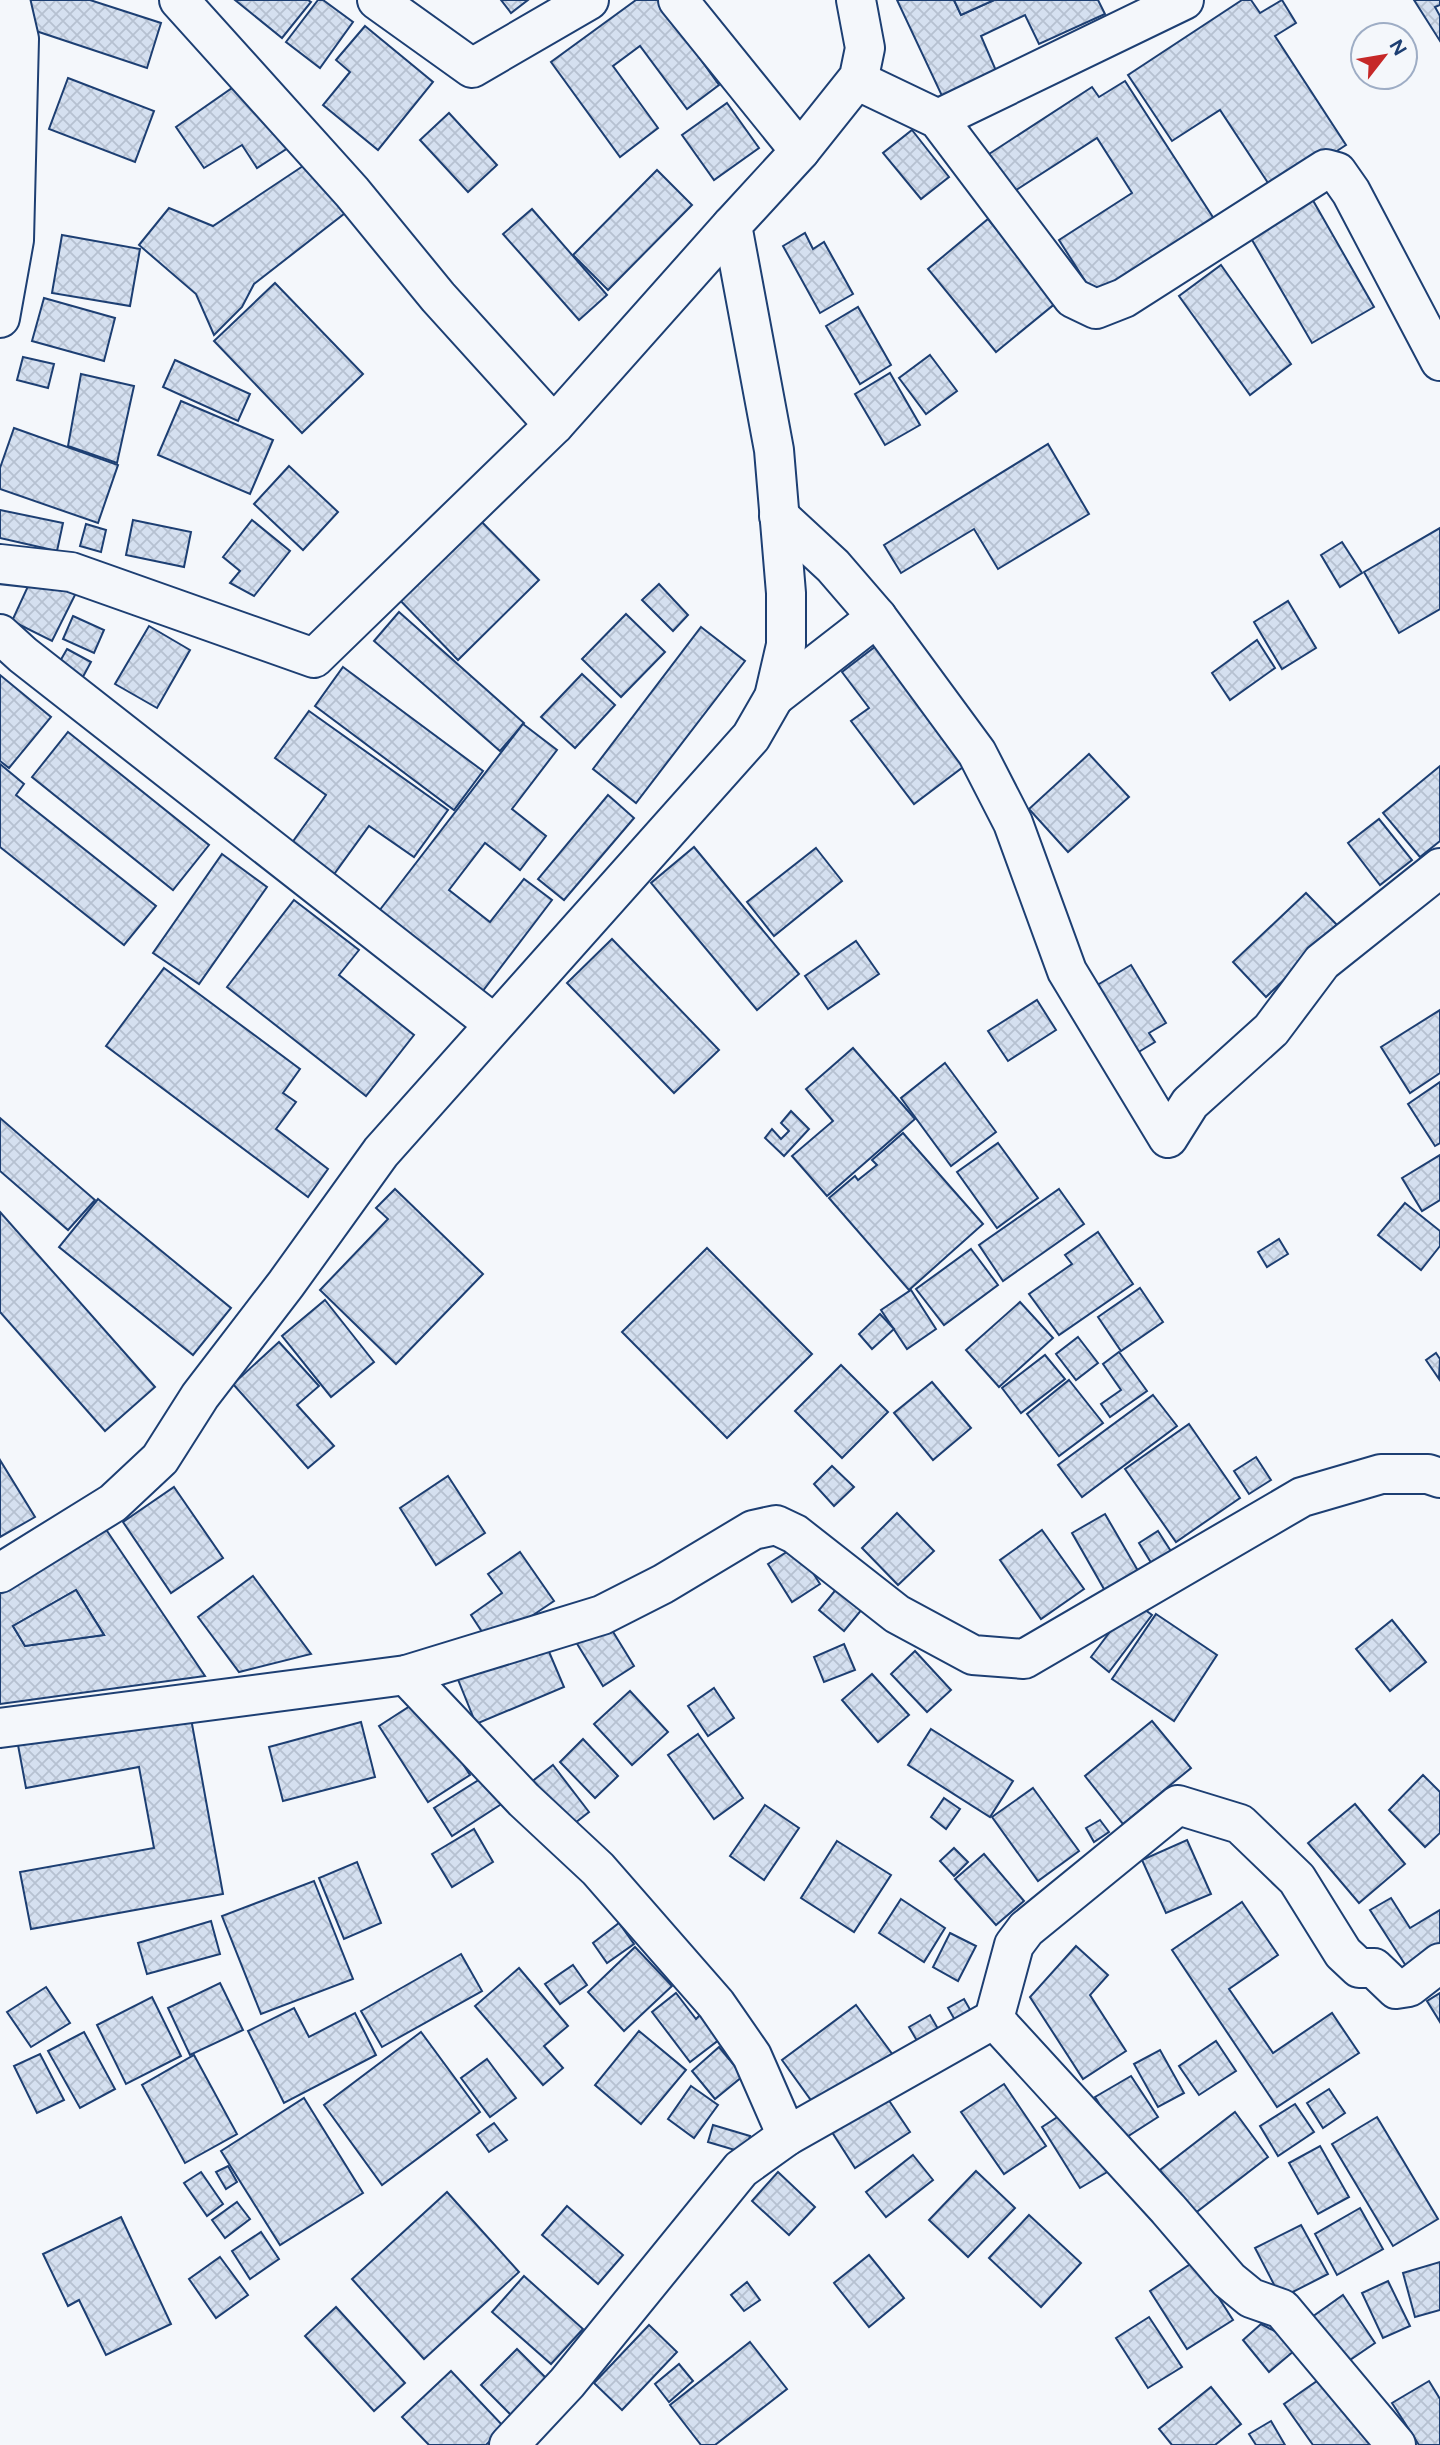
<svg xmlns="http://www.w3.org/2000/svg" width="1440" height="2445" font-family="Figtree,sans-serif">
  <defs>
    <pattern id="building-cross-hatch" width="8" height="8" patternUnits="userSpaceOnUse" patternTransform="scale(1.75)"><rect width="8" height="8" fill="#d5e0f0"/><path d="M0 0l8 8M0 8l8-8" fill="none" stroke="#b6c1d1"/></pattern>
  </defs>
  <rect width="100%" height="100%" fill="#f4f7fb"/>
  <g fill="url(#building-cross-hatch)" stroke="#1d3f73" stroke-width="2" fill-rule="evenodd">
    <path d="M26 0H90L161 23 147 68 18 25Z"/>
    <path d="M235 0H308L311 2 282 38Z"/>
    <path d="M318 0H323L353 22 320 68 286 42Z"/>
    <path d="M501 0H528L511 13Z"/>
    <path d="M636 0H658L719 85 687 109 640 46 613 66 658 128 620 157 551 62Z"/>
    <path d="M897 0H954L961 15 994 0H1098L1105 14 1039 44 1025 15 981 36 997 73 943 98Z"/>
    <path d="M954 0H994L961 15Z"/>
    <path d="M1242 0H1251L1260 13 1282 0 1296 23 1275 36 1346 145 1274 192 1220 110 1172 141 1128 75Z"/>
    <path d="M1414 0H1440V5L1435 7 1440 16V41Z"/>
    <path d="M365 26 433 82 378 150 323 105 350 72 336 60Z"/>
    <path d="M68 78 154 111 135 162 49 129Z"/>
    <path d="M245 79 288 148 257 168 242 145 204 168 176 127Z"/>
    <path d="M1125 81 1216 222 1096 298 1059 240 1132 193 1097 138 1010 194 986 156 1092 87 1099 97Z"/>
    <path d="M727 103 759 148 714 180 682 135Z"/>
    <path d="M449 113 497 165 468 192 420 140Z"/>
    <path d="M912 130 949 177 921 199 883 153Z"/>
    <path d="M312 160 349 210 254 284 242 307 214 335 196 294 139 245 169 208 213 226Z"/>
    <path d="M657 170 692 205 608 290 573 255Z"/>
    <path d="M1311 197 1374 307 1312 343 1248 233Z"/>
    <path d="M532 209 607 295 579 320 503 234Z"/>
    <path d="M988 219 1057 302 996 352 928 269Z"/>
    <path d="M805 233 813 249 824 242 853 294 820 313 783 246Z"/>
    <path d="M62 235 140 249 130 306 52 293Z"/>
    <path d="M1221 265 1291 364 1250 395 1179 296Z"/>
    <path d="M275 283 363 374 302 433 214 341Z"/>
    <path d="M44 298 115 318 104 361 32 341Z"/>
    <path d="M858 307 891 365 860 384 826 326Z"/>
    <path d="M930 355 957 391 926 414 899 378Z"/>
    <path d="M23 357 54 364 48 388 17 380Z"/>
    <path d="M175 360 250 394 238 421 163 387Z"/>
    <path d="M890 373 920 425 885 445 855 394Z"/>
    <path d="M81 374 134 386 117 463 68 446Z"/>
    <path d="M181 401 273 440 250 494 158 455Z"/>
    <path d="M14 428 118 465 98 523 0 489V468Z"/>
    <path d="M1048 444 1089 514 998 569 974 529 901 573 884 545Z"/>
    <path d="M289 466 338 512 303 550 254 504Z"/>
    <path d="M0 510 63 523 57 551 0 538Z"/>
    <path d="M474 514 539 580 458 660 393 593Z"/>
    <path d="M133 520 191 532 184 567 126 555Z"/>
    <path d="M252 520 290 551 254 596 230 583 240 571 223 557Z"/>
    <path d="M86 524 106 530 101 552 80 546Z"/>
    <path d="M1440 528V609L1399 633 1364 572Z"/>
    <path d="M1342 542 1362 573 1340 587 1321 555Z"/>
    <path d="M35 571 77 591 52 641 12 621Z"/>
    <path d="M659 584 688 615 673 631 642 600Z"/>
    <path d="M1288 601 1316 648 1282 669 1254 622Z"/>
    <path d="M399 612 524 723 500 751 374 641Z"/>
    <path d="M626 614 665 652 621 697 582 659Z"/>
    <path d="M73 616 104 630 94 653 63 639Z"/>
    <path d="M149 626 190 650 157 708 115 684Z"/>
    <path d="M701 627 745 661 636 803 593 769Z"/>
    <path d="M1257 640 1275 668 1230 700 1212 673Z"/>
    <path d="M876 646 967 764 914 804 851 721 869 708 842 672Z"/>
    <path d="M67 649 91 662 79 684 55 670Z"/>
    <path d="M343 667 483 771 454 810 315 706Z"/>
    <path d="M582 674 615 705 575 748 541 717Z"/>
    <path d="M0 675 51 717 9 768 0 761Z"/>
    <path d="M309 711 448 810 414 857 369 826 332 877 289 847 326 795 275 758Z"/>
    <path d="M523 724 557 750 512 809 546 836 520 870 485 843 449 890 490 922 524 879 552 900 482 992 379 911Z"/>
    <path d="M68 732 209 845 173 890 32 777Z"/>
    <path d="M1089 754 1129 797 1068 852 1029 809Z"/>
    <path d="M0 764 24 784 16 795 156 906 124 945 0 847Z"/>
    <path d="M1440 766V841L1420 857 1383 813Z"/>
    <path d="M608 795 634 818 564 900 538 879Z"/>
    <path d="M1379 819 1412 860 1380 885 1348 843Z"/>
    <path d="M694 847 799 974 757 1010 651 883Z"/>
    <path d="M816 848 842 881 774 936 747 902Z"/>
    <path d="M222 854 267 887 199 984 153 953Z"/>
    <path d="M1306 893 1339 927 1266 997 1233 962Z"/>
    <path d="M294 900 359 950 339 975 414 1035 366 1096 227 987Z"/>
    <path d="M612 939 719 1050 674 1093 567 983Z"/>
    <path d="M856 941 879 974 828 1009 805 976Z"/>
    <path d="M1131 965 1166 1023 1149 1033 1155 1042 1137 1053 1089 990Z"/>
    <path d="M164 968 300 1069 283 1093 296 1102 276 1129 328 1169 308 1197 106 1046Z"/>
    <path d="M1037 1000 1056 1030 1008 1061 988 1031Z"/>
    <path d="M1440 1010V1073L1410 1093 1381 1047Z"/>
    <path d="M853 1048 915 1119 827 1196 792 1156 833 1121 806 1089Z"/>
    <path d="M945 1063 996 1132 951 1166 901 1098Z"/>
    <path d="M1440 1082V1143L1435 1146 1408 1104Z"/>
    <path d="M791 1111 809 1129 784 1156 765 1138 772 1129 781 1139 789 1131 781 1123Z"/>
    <path d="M0 1118 95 1200 68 1230 0 1171Z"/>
    <path d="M903 1133 983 1224 909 1290 829 1198 855 1176 858 1180 877 1165 872 1160Z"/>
    <path d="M998 1143 1038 1198 997 1228 957 1172Z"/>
    <path d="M1440 1155V1200L1422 1211 1402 1178Z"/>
    <path d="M395 1189 483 1274 396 1364 320 1290 388 1219 376 1208Z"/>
    <path d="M1059 1189 1084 1224 1003 1281 979 1245Z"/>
    <path d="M98 1199 231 1308 193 1355 59 1247Z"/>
    <path d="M1405 1203 1440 1231V1246L1421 1270 1378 1235Z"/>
    <path d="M0 1212 155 1387 105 1431 0 1312Z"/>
    <path d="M1098 1232 1133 1284 1059 1335 1029 1294 1072 1264 1065 1255Z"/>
    <path d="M1279 1239 1288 1254 1267 1267 1258 1252Z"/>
    <path d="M707 1248 812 1354 727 1438 622 1332Z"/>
    <path d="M971 1249 998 1285 944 1325 916 1289Z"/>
    <path d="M1140 1288 1163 1322 1121 1351 1098 1317Z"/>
    <path d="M911 1290 936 1329 907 1349 881 1310Z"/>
    <path d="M325 1300 374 1362 331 1397 282 1336Z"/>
    <path d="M1020 1302 1053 1338 999 1387 966 1350Z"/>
    <path d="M880 1314 894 1329 872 1349 859 1334Z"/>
    <path d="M1078 1337 1098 1363 1076 1380 1056 1354Z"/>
    <path d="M279 1342 319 1386 297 1405 334 1446 308 1468 233 1384Z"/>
    <path d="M1119 1352 1147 1391 1110 1417 1101 1404 1121 1390 1103 1364Z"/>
    <path d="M1436 1353 1440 1359 1439 1379 1426 1360Z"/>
    <path d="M1045 1355 1065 1379 1021 1413 1002 1388Z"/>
    <path d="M841 1365 888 1412 842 1458 795 1411Z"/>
    <path d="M1069 1380 1103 1423 1059 1456 1027 1414Z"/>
    <path d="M932 1382 971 1428 933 1460 894 1413Z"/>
    <path d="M1153 1395 1177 1426 1082 1497 1058 1465Z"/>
    <path d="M1189 1424 1240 1498 1176 1542 1125 1469Z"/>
    <path d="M1256 1457 1271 1480 1249 1494 1234 1471Z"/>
    <path d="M0 1460 35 1517 0 1537Z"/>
    <path d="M832 1466 854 1487 834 1506 814 1484Z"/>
    <path d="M448 1476 485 1533 436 1565 400 1508Z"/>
    <path d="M174 1487 223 1558 171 1593 123 1522Z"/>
    <path d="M897 1513 934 1551 898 1585 862 1548Z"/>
    <path d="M1105 1514 1141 1576 1108 1596 1072 1533Z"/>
    <path d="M103 1525 205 1676 0 1704V1592ZM76 1590 104 1635 25 1646 13 1626Z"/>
    <path d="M1042 1530 1084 1589 1041 1619 1000 1560Z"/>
    <path d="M1158 1531 1174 1556 1155 1569 1139 1543Z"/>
    <path d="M796 1546 820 1584 792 1602 768 1564Z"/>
    <path d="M520 1552 554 1601 490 1644 471 1615 502 1593 488 1574Z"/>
    <path d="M253 1576 311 1654 239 1672 198 1617Z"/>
    <path d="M843 1581 868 1602 844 1631 819 1610Z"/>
    <path d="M76 1590 104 1635 25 1646 13 1626Z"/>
    <path d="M1133 1601 1152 1615 1109 1672 1091 1657Z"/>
    <path d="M1156 1614 1217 1655 1174 1721 1112 1679Z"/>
    <path d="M1392 1620 1426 1662 1390 1691 1356 1649Z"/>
    <path d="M607 1622 634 1666 603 1686 576 1642Z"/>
    <path d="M544 1640 564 1687 476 1724 457 1677Z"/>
    <path d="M844 1644 855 1670 824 1682 814 1657Z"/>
    <path d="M915 1651 951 1690 927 1712 891 1674Z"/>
    <path d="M872 1674 909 1715 878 1742 842 1700Z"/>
    <path d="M714 1688 734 1718 708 1736 688 1706Z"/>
    <path d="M630 1691 668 1732 632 1765 594 1724Z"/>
    <path d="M421 1699 470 1775 428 1802 379 1726Z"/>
    <path d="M190 1713 223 1894 31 1929 20 1872 154 1848 139 1767 26 1788 18 1745Z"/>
    <path d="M1152 1721 1191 1768 1123 1824 1085 1776Z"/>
    <path d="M361 1722 375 1777 283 1801 269 1747Z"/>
    <path d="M931 1729 1013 1781 990 1817 908 1765Z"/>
    <path d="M698 1734 743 1798 714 1819 668 1755Z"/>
    <path d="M583 1739 618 1776 595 1798 560 1762Z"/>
    <path d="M553 1765 589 1812 566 1830 530 1783Z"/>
    <path d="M1423 1775 1440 1792V1833L1425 1847 1389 1810Z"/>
    <path d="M485 1776 503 1803 452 1836 434 1808Z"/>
    <path d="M1033 1788 1079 1851 1038 1881 992 1817Z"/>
    <path d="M944 1798 960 1809 946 1829 931 1817Z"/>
    <path d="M1355 1804 1405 1864 1359 1903 1308 1843Z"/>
    <path d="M765 1805 799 1828 764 1880 730 1856Z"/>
    <path d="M1100 1820 1109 1832 1094 1842 1086 1828Z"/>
    <path d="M474 1829 493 1862 452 1887 432 1854Z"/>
    <path d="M1187 1840 1211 1894 1166 1913 1142 1860Z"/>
    <path d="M837 1841 891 1875 854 1932 801 1898Z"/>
    <path d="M954 1848 968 1862 954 1876 940 1861Z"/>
    <path d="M984 1854 1024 1901 996 1925 955 1879Z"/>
    <path d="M357 1862 381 1923 344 1939 319 1878Z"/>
    <path d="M314 1881 353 1979 261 2014 222 1916Z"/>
    <path d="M1391 1898 1410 1928 1440 1910V1945L1406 1966 1370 1910Z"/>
    <path d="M901 1899 945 1928 924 1962 879 1933Z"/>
    <path d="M1242 1902 1278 1955 1229 1989 1273 2053 1332 2013 1359 2053 1277 2107 1172 1950Z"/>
    <path d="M211 1921 220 1954 147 1974 138 1943Z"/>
    <path d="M619 1923 634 1944 607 1963 593 1943Z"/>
    <path d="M950 1933 976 1946 958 1981 933 1967Z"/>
    <path d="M1076 1946 1108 1975 1090 1995 1126 2051 1083 2079 1030 1997Z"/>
    <path d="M635 1947 672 1986 624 2031 588 1992Z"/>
    <path d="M461 1954 482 1991 382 2047 361 2011Z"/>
    <path d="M573 1965 587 1985 560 2004 545 1984Z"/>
    <path d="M519 1968 568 2026 544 2046 563 2068 543 2085 475 2006Z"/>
    <path d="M220 1983 243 2030 190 2055 168 2008Z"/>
    <path d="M46 1987 70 2023 31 2047 7 2012Z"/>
    <path d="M676 1993 696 2019 704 2011 724 2036 690 2062 652 2012Z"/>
    <path d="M1440 1993V2022L1427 2001Z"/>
    <path d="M152 1997 181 2056 126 2084 97 2025Z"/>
    <path d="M964 1999 976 2020 960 2029 948 2008Z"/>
    <path d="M856 2005 893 2055 818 2110 782 2060Z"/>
    <path d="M294 2008 309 2037 355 2013 376 2055 284 2103 248 2031Z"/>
    <path d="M930 2015 941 2034 920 2046 909 2027Z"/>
    <path d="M639 2031 686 2070 641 2124 595 2085Z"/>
    <path d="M84 2032 115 2089 80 2108 48 2051Z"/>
    <path d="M421 2032 480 2112 382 2185 324 2105Z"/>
    <path d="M1216 2041 1236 2071 1199 2095 1179 2066Z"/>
    <path d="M719 2047 743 2076 715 2099 692 2071Z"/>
    <path d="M1160 2050 1184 2093 1158 2107 1134 2064Z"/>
    <path d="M40 2054 64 2100 37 2113 14 2066Z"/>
    <path d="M194 2055 237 2134 185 2163 142 2085Z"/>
    <path d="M487 2059 516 2098 490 2117 461 2078Z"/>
    <path d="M1131 2076 1158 2117 1122 2140 1095 2097Z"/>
    <path d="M1004 2084 1046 2146 1004 2174 961 2112Z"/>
    <path d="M691 2086 718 2105 694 2138 668 2119Z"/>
    <path d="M1329 2089 1345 2113 1323 2128 1307 2103Z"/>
    <path d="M884 2093 910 2132 855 2168 830 2129Z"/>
    <path d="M304 2098 363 2193 280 2245 221 2151Z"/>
    <path d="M1295 2104 1314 2132 1278 2156 1260 2126Z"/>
    <path d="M1070 2109 1109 2171 1080 2188 1042 2127Z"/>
    <path d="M1235 2112 1268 2157 1194 2214 1160 2170Z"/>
    <path d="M1377 2117 1438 2219 1393 2246 1332 2144Z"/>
    <path d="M494 2123 507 2140 489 2152 477 2135Z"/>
    <path d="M713 2125 750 2136 745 2153 708 2142Z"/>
    <path d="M1320 2146 1349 2197 1318 2214 1289 2163Z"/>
    <path d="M913 2155 933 2180 886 2217 866 2192Z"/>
    <path d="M228 2166 237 2182 226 2189 216 2172Z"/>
    <path d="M976 2171 1015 2208 968 2257 929 2220Z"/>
    <path d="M201 2172 223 2204 207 2216 184 2183Z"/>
    <path d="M778 2172 815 2207 789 2235 752 2201Z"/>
    <path d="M447 2192 519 2272 424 2359 352 2279Z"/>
    <path d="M237 2202 250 2219 225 2238 212 2220Z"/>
    <path d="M567 2206 623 2255 598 2284 542 2235Z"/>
    <path d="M1360 2208 1383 2249 1337 2275 1315 2234Z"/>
    <path d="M1029 2215 1081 2263 1041 2307 989 2258Z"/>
    <path d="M121 2217 171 2324 106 2355 79 2300 68 2306 43 2254Z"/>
    <path d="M1301 2225 1328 2274 1281 2298 1255 2248Z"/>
    <path d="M261 2232 279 2259 250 2279 232 2251Z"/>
    <path d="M869 2255 904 2298 869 2327 834 2283Z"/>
    <path d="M220 2257 248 2295 216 2318 189 2279Z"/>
    <path d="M1195 2261 1233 2320 1187 2349 1150 2291Z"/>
    <path d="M1440 2262V2310L1415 2317 1403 2273Z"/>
    <path d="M524 2276 583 2329 551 2364 492 2312Z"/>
    <path d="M1388 2281 1410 2326 1383 2338 1362 2293Z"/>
    <path d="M747 2282 760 2300 744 2311 731 2295Z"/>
    <path d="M1343 2295 1375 2343 1344 2364 1312 2317Z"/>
    <path d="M336 2307 405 2383 374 2411 305 2336Z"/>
    <path d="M1149 2317 1182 2367 1148 2388 1116 2338Z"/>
    <path d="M1261 2324 1301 2345 1269 2372 1243 2340Z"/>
    <path d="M649 2325 677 2352 622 2410 594 2383Z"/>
    <path d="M750 2342 787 2389 715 2445H701L670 2405Z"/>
    <path d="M517 2349 548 2380 511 2415 481 2385Z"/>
    <path d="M679 2364 693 2381 669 2402 655 2384Z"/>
    <path d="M451 2371 504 2427 486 2445H429L402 2417Z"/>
    <path d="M1330 2372 1382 2445H1313L1284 2404Z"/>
    <path d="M1429 2381 1440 2399V2445H1419L1392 2403Z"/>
    <path d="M1211 2387 1241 2424 1215 2445H1172L1159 2429Z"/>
    <path d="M1271 2421 1285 2445H1256L1249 2434Z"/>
  </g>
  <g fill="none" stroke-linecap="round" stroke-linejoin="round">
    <g stroke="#1d3f73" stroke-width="42">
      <g id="minor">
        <path d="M179 0 352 192 438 297 554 425 732 225"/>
        <path d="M377 0 472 68 589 0"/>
        <path d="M678 0 800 151"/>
        <path d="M859 77 869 86 938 119 1073 298 1096 309 1124 298 1326 169 1337 172 1351 192 1440 361"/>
        <path d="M938 119 1184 0"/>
        <path d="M0 318 14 240 19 39 10 0"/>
        <path d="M779 516 833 566 877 617 977 753 1013 823 1067 971 1168 1138 1190 1103 1271 1030 1322 962 1440 868"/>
        <path d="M0 564 71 572 314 658 554 425"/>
        <path d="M0 634 23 655 494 1024"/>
        <path d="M774 697 877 617"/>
        <path d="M0 1573 113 1503 160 1459 200 1396 286 1284 381 1152 751 737 774 697 786 645V593L774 450 732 225 800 151 859 77 865 48 856 0"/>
        <path d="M406 1675 524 1800 598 1869 716 2004 752 2056 787 2136"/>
        <path d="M0 1728 406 1675 602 1615 663 1584 753 1530 776 1525 795 1534 897 1614 973 1655 1024 1659 1302 1497 1381 1474H1428L1440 1478"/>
        <path d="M994 2019 1168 2209 1229 2280 1251 2298 1282 2309 1396 2445"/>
        <path d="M509 2445 567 2383 741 2169 787 2136 994 2019 1014 1945 1026 1929 1178 1805 1240 1824 1297 1879 1343 1953 1359 1968H1374L1396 1989 1409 1987 1440 1963"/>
      </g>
    </g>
    <use href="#minor" stroke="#f4f7fb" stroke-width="38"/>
  </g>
  <g transform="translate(1384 56) rotate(59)"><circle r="33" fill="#f4f7fb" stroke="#9eadc5" stroke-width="2"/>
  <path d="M0-5L12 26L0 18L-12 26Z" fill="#c62828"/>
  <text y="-10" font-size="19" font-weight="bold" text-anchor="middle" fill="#1d3f73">N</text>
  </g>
</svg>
